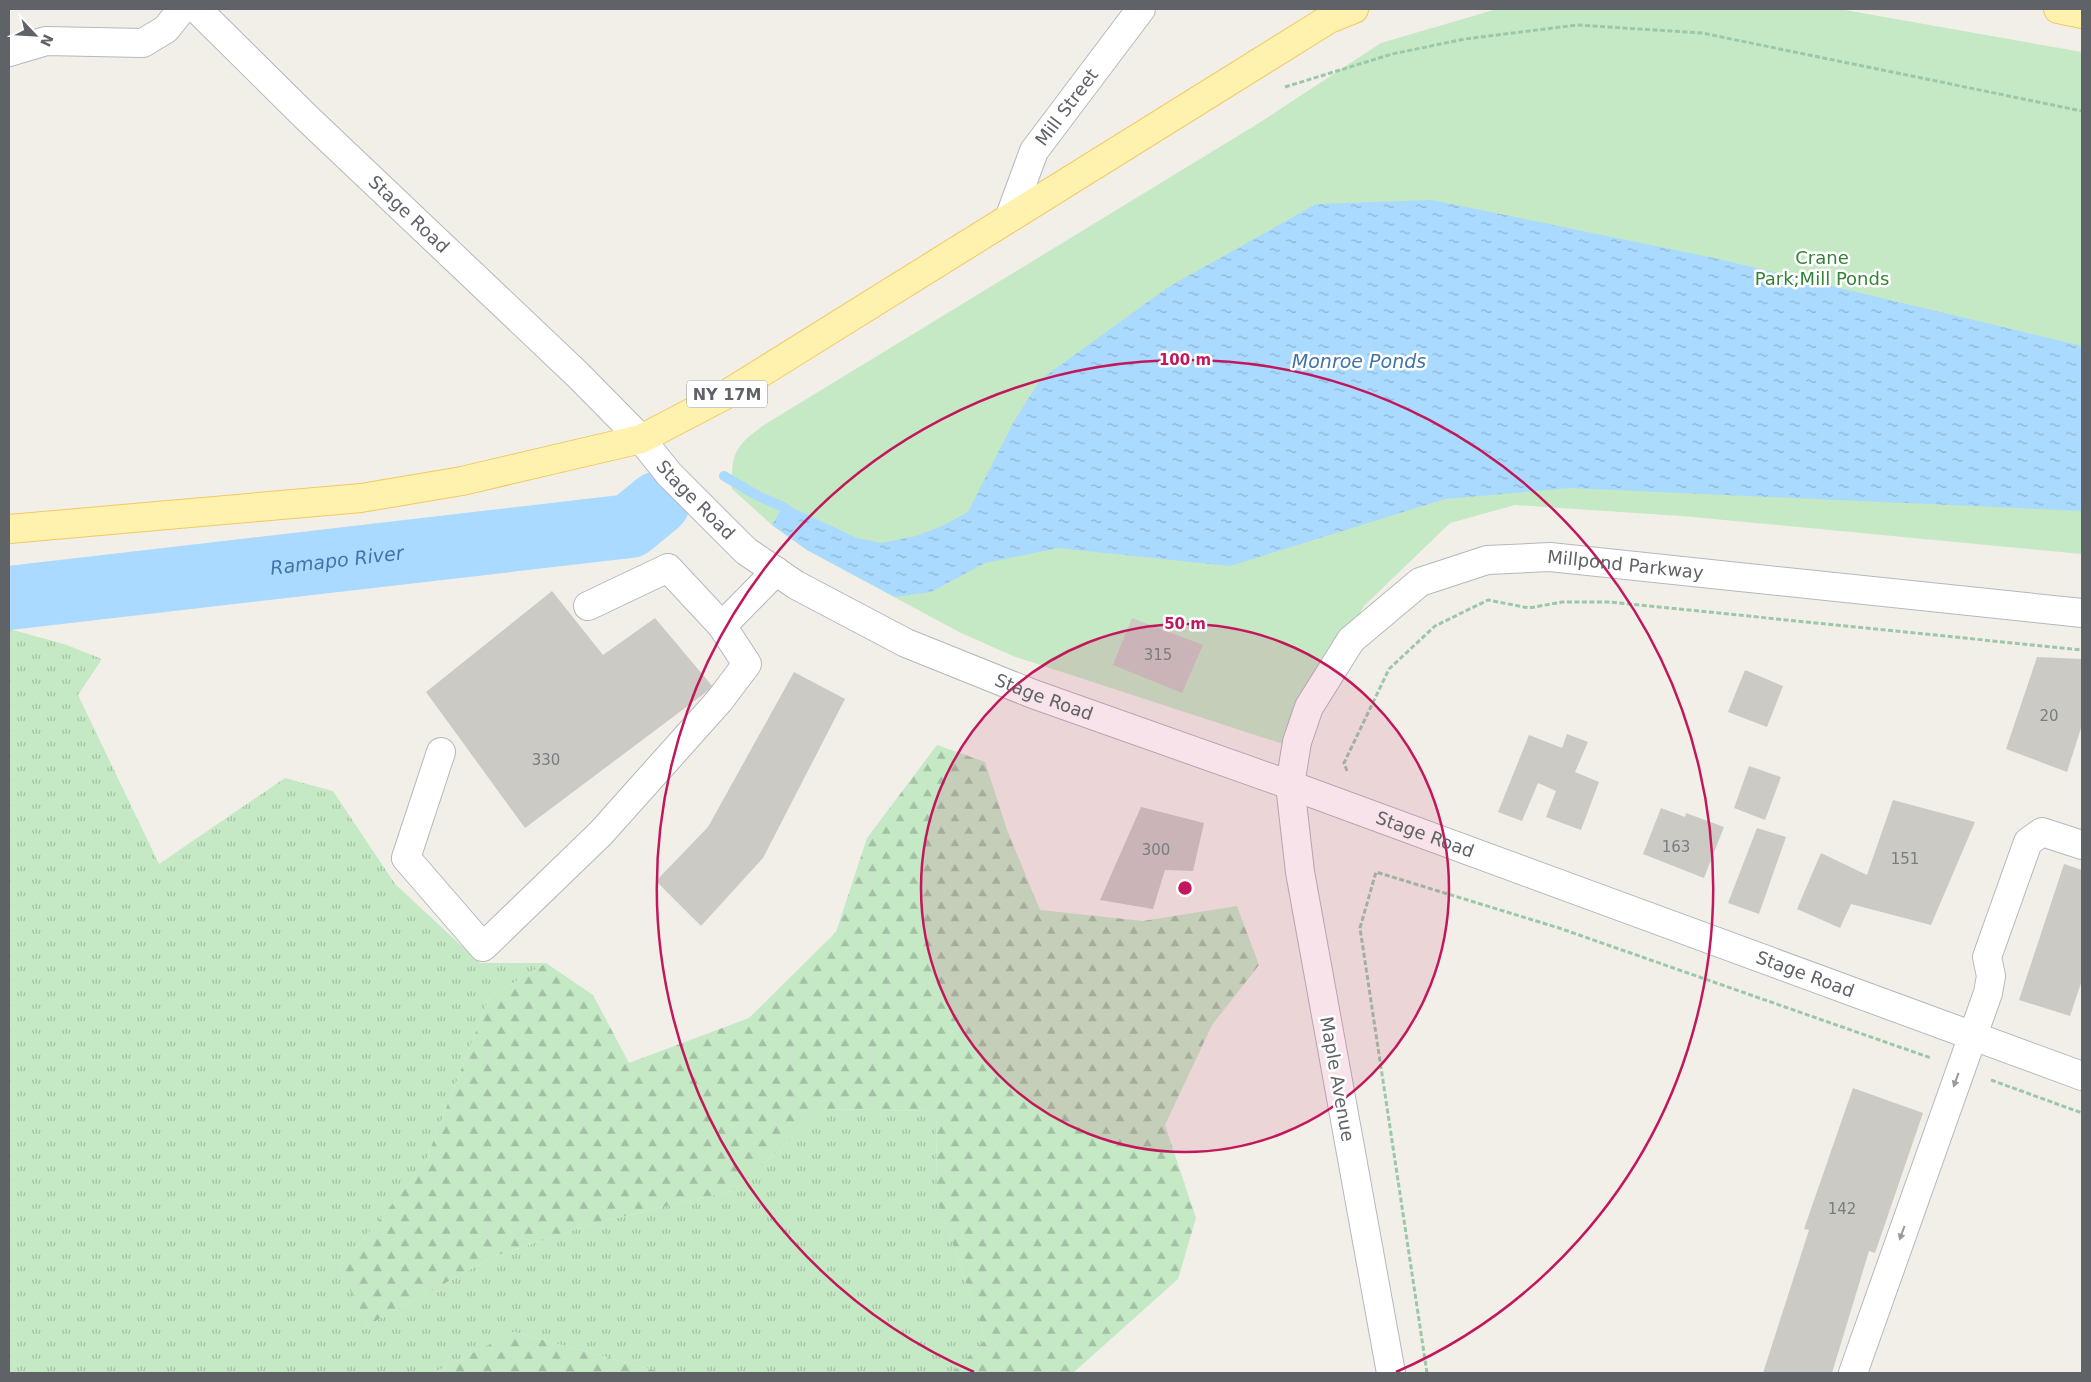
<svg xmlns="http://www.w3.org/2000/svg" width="2091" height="1382" font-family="'DejaVu Sans',sans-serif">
  <defs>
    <pattern id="grass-tufts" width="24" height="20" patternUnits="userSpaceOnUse" patternTransform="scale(1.25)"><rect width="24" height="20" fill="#c5e8c5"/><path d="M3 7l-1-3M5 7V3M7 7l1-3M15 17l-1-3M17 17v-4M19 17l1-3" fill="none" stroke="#a3c0a4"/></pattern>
    <pattern id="forest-firs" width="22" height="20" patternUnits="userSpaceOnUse" patternTransform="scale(1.25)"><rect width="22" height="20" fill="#c5e8c5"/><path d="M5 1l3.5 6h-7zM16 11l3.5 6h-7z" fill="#a3c0a4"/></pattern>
    <pattern id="water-ripples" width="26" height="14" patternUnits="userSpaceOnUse" patternTransform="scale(1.25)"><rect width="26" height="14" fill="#aadaff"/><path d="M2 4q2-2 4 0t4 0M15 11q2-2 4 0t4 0" fill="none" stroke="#8eb4d2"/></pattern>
  </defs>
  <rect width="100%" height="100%" fill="#f1efe8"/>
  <path fill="url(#grass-tufts)" d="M9 629 64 644 102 659 78 695 159 864 285 778 333 791 395 884 480 963H546L489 998 424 1165 339 1269 368 1325 495 1256 592 1224 735 1190 823 1109 936 1111 937 1200 986 1339 952 1373H664L514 1332 433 1373H9Z"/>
  <g fill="url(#forest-firs)">
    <path d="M937 745 985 762 1007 830 1040 910 1143 921 1237 906 1259 965 1212 1025 1165 1125 1196 1218 1178 1279 1073 1373H952L986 1339 937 1200 936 1111 823 1109 735 1190 592 1224 495 1256 368 1325 339 1269 424 1165 489 998 546 963 593 995 629 1063 749 1018 836 932 867 838Z"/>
    <path d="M514 1332 664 1373H433Z"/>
  </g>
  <path fill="#c5e8c5" d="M1497 9H1839L2082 52V554L1682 516 1515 505 1450 523 1364 606 1283 744 1013 656 959 632 807 550 772 525 732 489C731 453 735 446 764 425L1259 123 1381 43Z"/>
  <path fill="url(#water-ripples)" d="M1432 200 1714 258 2082 346V511L1571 488 1445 499 1230 566 1058 548 985 563 931 592 895 597 807 550 772 525 783 507 795 509 857 538 881 543 916 536 942 526 968 512 1013 423 1040 380 1167 288 1316 204Z"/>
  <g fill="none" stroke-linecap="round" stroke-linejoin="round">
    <path stroke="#aadaff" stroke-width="10" d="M724 476 758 496 783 507 794 515"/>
    <path stroke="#aadaff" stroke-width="64" id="s1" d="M9 598 630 526 658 503"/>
  </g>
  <g fill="#cccac5">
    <path d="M552 591 603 655 655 618 713 687 525 828 426 692Z"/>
    <path d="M1132 618 1203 645 1182 693 1113 665Z"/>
    <path d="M2037 657 2082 659V725L2067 772 2006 749Z"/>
    <path d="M1745 670 1783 686 1767 727 1728 712Z"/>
    <path d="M794 672 845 699 763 858 701 926 656 881 708 827Z"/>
    <path d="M1567 734 1588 742 1575 772 1599 782 1581 830 1546 817 1556 791 1538 783 1522 821 1498 812 1529 735 1562 748Z"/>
    <path d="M1749 766 1781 777 1765 820 1734 808Z"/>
    <path d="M1893 800 1975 822 1931 925 1851 904 1840 928 1797 909 1821 853 1867 875Z"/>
    <path d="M1141 807 1204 823 1193 871 1165 870 1153 909 1100 900Z"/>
    <path d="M1661 808 1685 817 1686 813 1724 827 1704 878 1643 854Z"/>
    <path d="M1757 828 1786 837 1759 914 1728 903Z"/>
    <path d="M2064 864 2082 870V980L2070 1016 2019 1000Z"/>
    <path d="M1853 1088 1923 1113 1875 1253 1869 1251 1832 1373H1763L1809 1230 1804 1229Z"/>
  </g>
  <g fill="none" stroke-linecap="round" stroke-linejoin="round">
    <g stroke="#b5b8bc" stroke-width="30">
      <g id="minor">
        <path id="s2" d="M197 9 306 117 578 375 641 439 669 474 746 551 796 585 906 643 1033 694 1290 785 2082 1076"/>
        <path d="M9 52 46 41 143 43 166 29 182 9"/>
        <path id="s3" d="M1010 216 1034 151 1141 9"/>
        <path d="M588 606 668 568 722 626 776 571"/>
        <path d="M441 752 406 858 483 947 601 833 719 701 747 664 722 626"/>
        <path id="s4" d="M1391 1373 1300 872 1290 785 1297 742 1309 707 1351 640 1420 582 1487 560 1550 557 2082 613"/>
        <path d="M1853 1373 1988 993 1991 976 1987 957 2028 842 2042 832 2082 845"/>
      </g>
    </g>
    <g stroke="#f2c960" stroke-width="30">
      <g id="major">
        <path d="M2058 9 2082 14"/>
        <path d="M9 529 361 498 462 481 641 439 727 394 1329 19 1354 9"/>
      </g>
    </g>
    <g stroke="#9cc7a9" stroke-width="3" stroke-dasharray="5 2.5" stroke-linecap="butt">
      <path d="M1285 87 1392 54 1465 39 1577 25 1702 33 2082 111"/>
      <path d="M1347 771 1344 763 1389 669 1435 626 1488 600 1529 608 1562 602H1610L2082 650"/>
      <path d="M1991 1080 2082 1113"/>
      <path d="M1427 1373 1360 928 1376 872 1559 928 1931 1058"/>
    </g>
    <use href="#minor" stroke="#fff" stroke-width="28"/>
    <use href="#major" stroke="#fff2af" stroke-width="28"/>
  </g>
  <defs><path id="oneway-solid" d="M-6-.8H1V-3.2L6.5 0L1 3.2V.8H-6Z" transform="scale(1.25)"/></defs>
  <g fill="#979a9d">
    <use href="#oneway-solid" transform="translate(1956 1080) rotate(110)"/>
    <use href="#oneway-solid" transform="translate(1902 1233) rotate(110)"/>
  </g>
  <circle cx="1185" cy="888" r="264" fill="#c2185b" fill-opacity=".12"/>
  <g fill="none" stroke="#c2185b" stroke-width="2.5">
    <circle cx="1185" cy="888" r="264"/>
    <path d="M974 1372A528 528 0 1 1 1396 1372"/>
  </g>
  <g text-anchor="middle" stroke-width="5" stroke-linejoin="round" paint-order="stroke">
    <g font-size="15" fill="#7a7d7f">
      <text x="1158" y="660">315</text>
      <text x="2049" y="721">20</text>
      <text x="546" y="765">330</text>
      <text x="1676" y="852">163</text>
      <text x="1156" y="855">300</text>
      <text x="1905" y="864">151</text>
      <text x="1842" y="1214">142</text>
    </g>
    <rect fill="#fff" stroke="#8f9295" stroke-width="1" x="687" y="380.5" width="80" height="27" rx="4"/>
    <g font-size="16" font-weight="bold" fill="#5f6368">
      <text x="727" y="400">NY 17M</text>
    </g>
    <g font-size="18" fill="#5f6368" stroke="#fff">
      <text dy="6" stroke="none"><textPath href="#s3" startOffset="124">Mill Street</textPath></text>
      <text dy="6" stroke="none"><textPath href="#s2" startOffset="295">Stage Road</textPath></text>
      <text dy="6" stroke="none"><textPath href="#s2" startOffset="700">Stage Road</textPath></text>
      <text dy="6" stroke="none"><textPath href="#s4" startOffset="1056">Millpond Parkway</textPath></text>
      <text dy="6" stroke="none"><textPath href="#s2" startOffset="1105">Stage Road</textPath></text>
      <text dy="6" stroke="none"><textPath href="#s2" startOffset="1510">Stage Road</textPath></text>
      <text dy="6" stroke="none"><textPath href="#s2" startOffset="1915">Stage Road</textPath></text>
      <text transform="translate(1337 1079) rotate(80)" y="6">Maple Avenue</text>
    </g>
    <g font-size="18" fill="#348238" stroke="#fff">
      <text x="1822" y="264">Crane<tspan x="1822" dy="21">Park;Mill Ponds</tspan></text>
    </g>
    <g font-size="19" font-style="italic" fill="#4174aa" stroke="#fff">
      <text x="1359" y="368">Monroe Ponds</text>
      <text dy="7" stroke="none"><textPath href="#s1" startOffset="330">Ramapo River</textPath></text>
    </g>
  </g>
  <circle cx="1185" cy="888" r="8" fill="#c2185b" stroke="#fff" stroke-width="2.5"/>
  <g font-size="15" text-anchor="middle" font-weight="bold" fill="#c2185b" stroke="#fff" stroke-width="5" stroke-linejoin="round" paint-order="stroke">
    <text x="1185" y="365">100 m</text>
    <text x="1185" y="629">50 m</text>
  </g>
  <rect width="2091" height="1382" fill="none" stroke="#5f6368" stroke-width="20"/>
  <g transform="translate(35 35) rotate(115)" stroke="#ffffff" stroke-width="4" paint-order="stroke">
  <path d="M0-4L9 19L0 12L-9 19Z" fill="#5f6368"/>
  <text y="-8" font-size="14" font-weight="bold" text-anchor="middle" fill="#5f6368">N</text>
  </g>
</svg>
